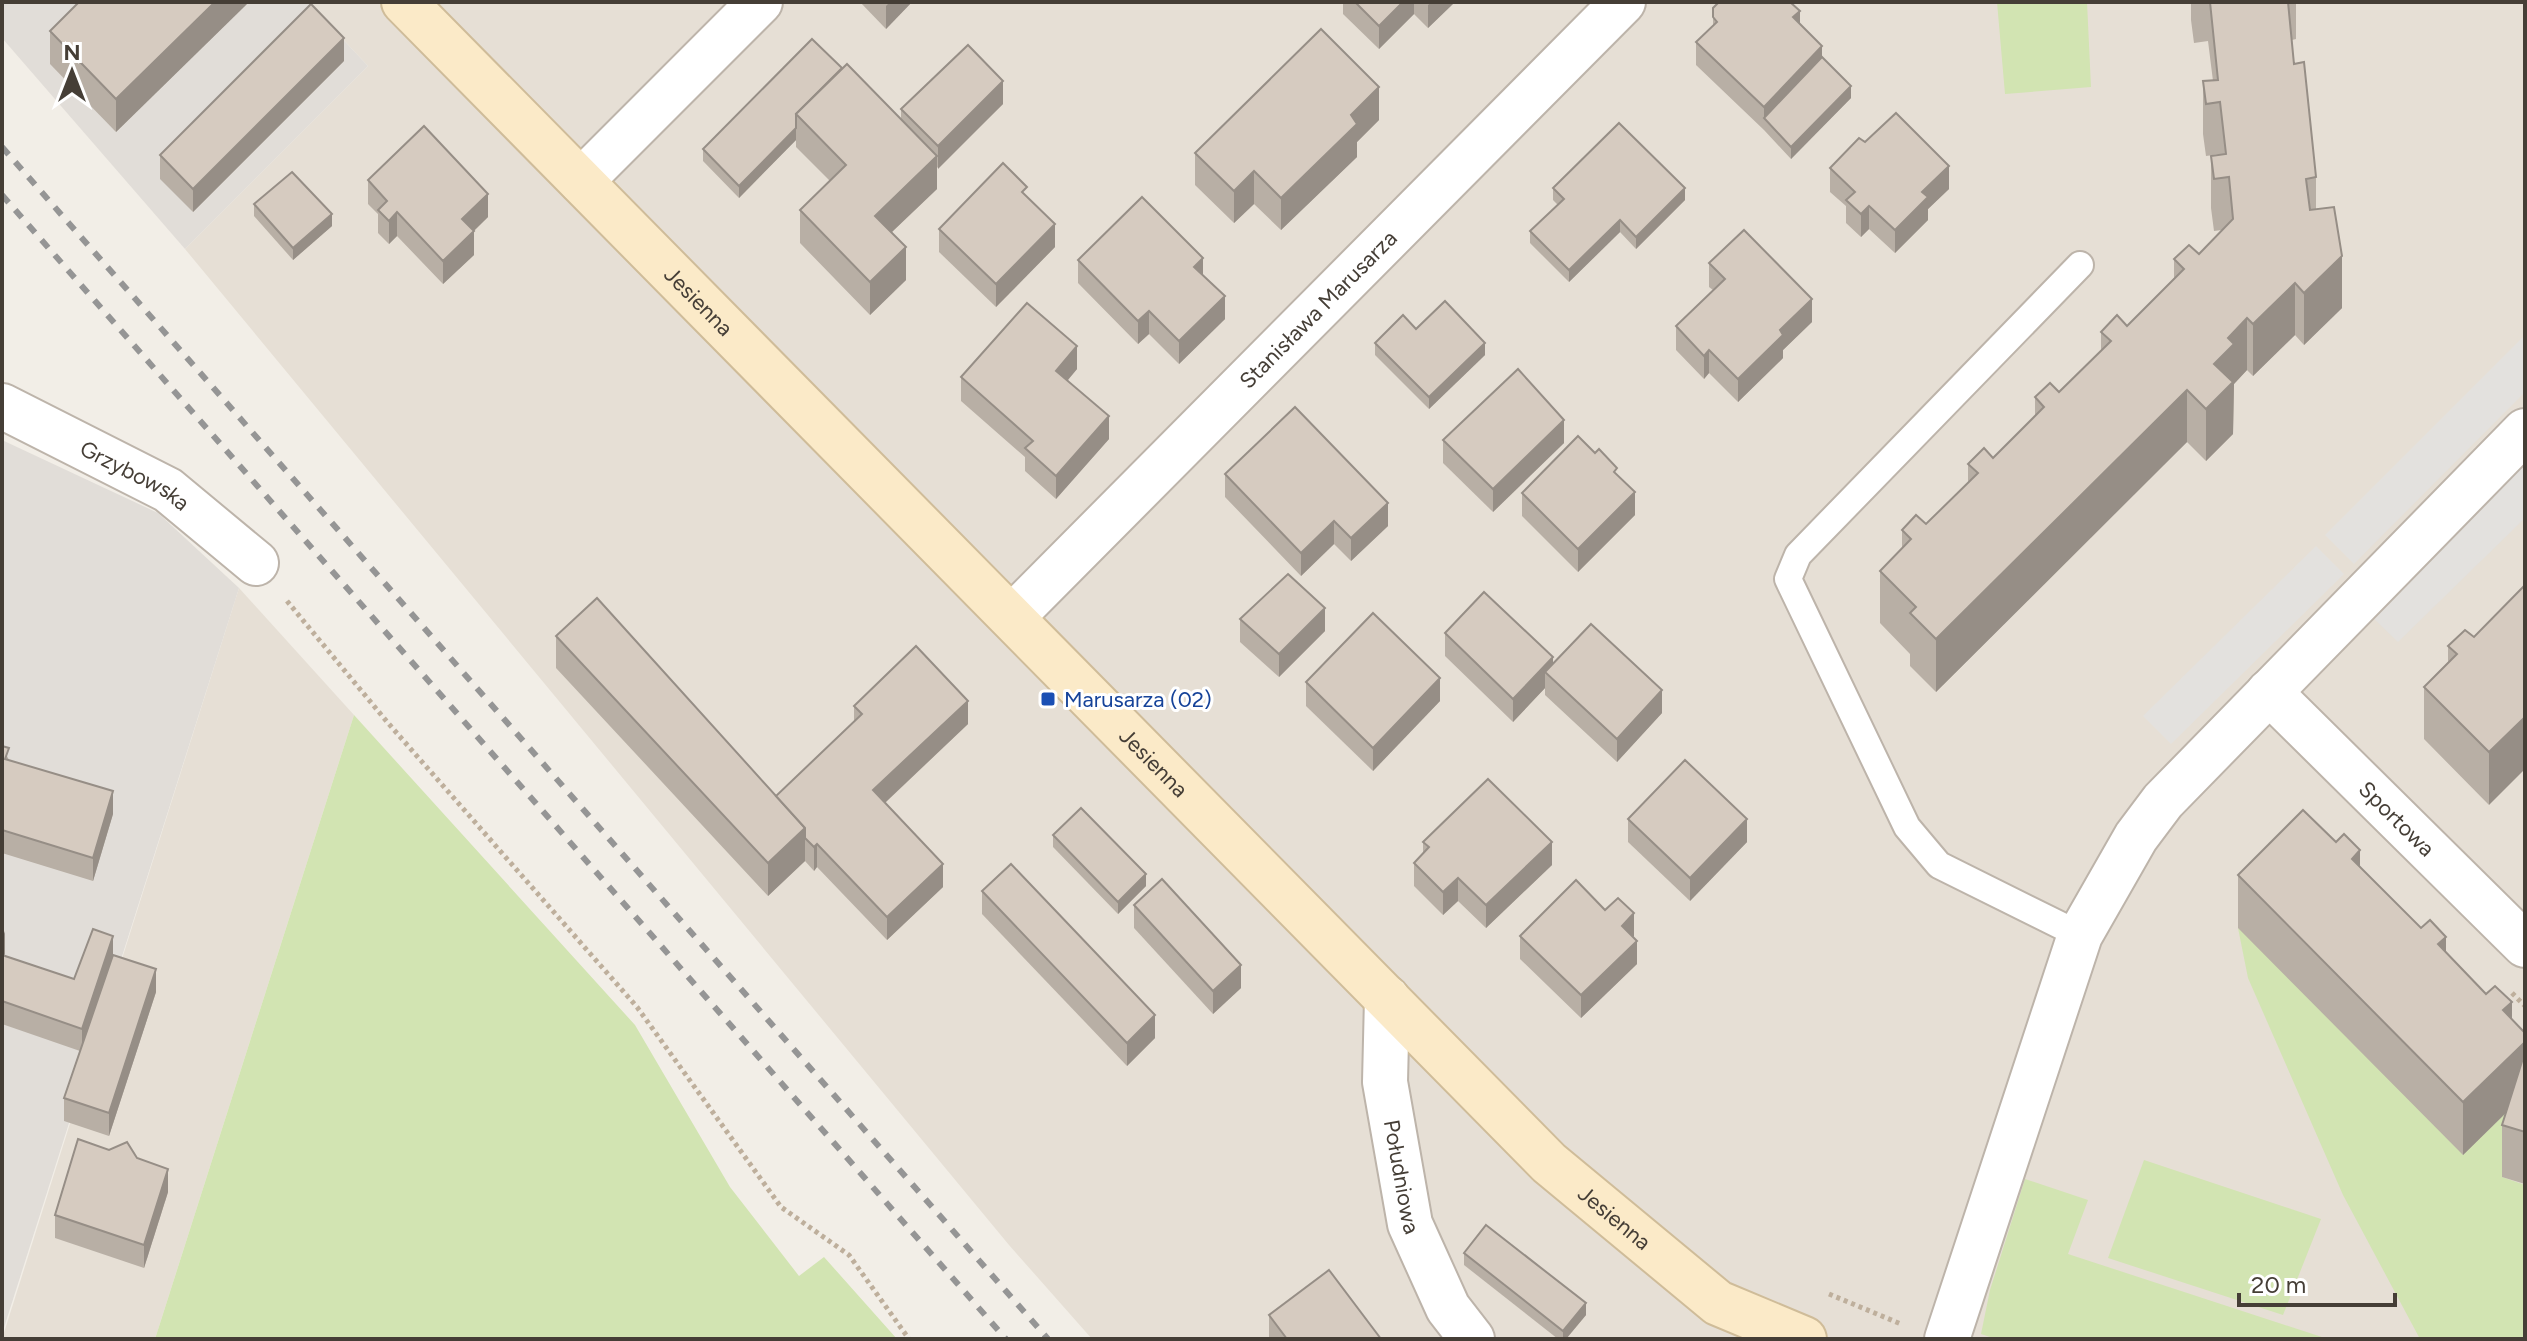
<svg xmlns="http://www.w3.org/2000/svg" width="2527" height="1341" font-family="Figtree,sans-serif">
  <rect width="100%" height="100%" fill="#f2eee7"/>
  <g fill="#e6dfd5">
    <path d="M308 2H2525V1339H1092L1009 1245 185 249 368 66Z"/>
    <path d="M239 588 354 715 155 1339H2Z"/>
  </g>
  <g fill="#e1ddd8">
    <path d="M2 2H308L368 66 185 249 2 38Z"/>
    <path d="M2 440 158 513 239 588 2 1334Z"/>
  </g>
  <g fill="#d2e4b2">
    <path d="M1997 2H2087L2091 87 2005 94Z"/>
    <path d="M354 715 635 1025 730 1187 799 1276 824 1257 897 1339H155Z"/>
    <path d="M2238 928 2525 1094 2502 1177 2525 1185V1339H2420L2343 1195 2248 978Z"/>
    <path d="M2144 1160 2321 1219 2283 1315 2108 1258Z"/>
    <path d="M2025 1179 2088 1200 2068 1254 2328 1339H1996L1981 1334 1990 1290Z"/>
  </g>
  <g fill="#e3e1de">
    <path d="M2525 335V392L2354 564 2325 535Z"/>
    <path d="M2525 461V518L2398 642 2369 614Z"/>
    <path d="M2316 546 2344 574 2171 744 2143 716Z"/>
  </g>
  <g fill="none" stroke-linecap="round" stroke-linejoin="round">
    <g stroke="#bdb4aa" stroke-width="30">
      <path id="lane" d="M2080 935 1939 865 1907 827 1788 579 1798 555 2080 265"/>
    </g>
    <g stroke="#bdb4aa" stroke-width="48">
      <g id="street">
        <path d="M581 181 760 2"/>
        <path id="s1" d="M2 406 168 490 256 563"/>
        <path id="s2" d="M1012 617 1623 2"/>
        <path id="s3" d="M2269 692 2525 945"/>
        <path id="s4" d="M1387 998 1385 1082 1410 1224 1448 1308 1472 1339"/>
        <path d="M1947 1339 2080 935 2136 837 2163 801 2525 431"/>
      </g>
    </g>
    <g stroke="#cfbc99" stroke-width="48">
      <g id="secondary">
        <path id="s5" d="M404 2 1549 1163 1718 1303 1804 1339"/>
      </g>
    </g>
    <g stroke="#beaf9c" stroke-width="5" stroke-dasharray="4 4" stroke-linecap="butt">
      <path d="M287 601 388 723 637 1007 781 1207 849 1255 909 1339"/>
      <path d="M2512 993 2525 1006"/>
      <path d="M1829 1294 1901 1324"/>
    </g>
    <use href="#lane" stroke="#fff" stroke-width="26"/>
    <use href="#street" stroke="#fff" stroke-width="44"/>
    <use href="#secondary" stroke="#fbeac8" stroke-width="44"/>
    <g stroke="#959595" stroke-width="6" stroke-dasharray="10 10" stroke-linecap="butt">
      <path d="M2 147 1048 1339"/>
      <path d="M2 195 1006 1339"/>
    </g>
  </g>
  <g fill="#b8afa5">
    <path d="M249 2 116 132 50 64V31Z"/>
    <path d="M860 2H912L886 29Z"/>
    <path d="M1343 2H1455L1428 28 1414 14 1379 49 1343 14Z"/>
    <path d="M2191 2H2296V39L2292 40 2294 64 2316 177V209L2342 308 2304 345 2295 335 2253 376 2247 370 2234 384 2233 434 2206 461 2187 442 1936 692 1910 666V654L1880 623V571L1902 549V530L1926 524 1968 483V464L1993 458 2035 416V397L2059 392 2101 351V332L2127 326 2174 278V259L2199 254 2222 230 2214 231 2211 208V156L2220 154 2206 156 2203 134V81H2213L2208 41 2194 43 2191 20Z"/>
    <path d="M1713 8 1800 24 1851 98 1791 159 1764 130 1696 65V42L1713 25Z"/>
    <path d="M344 61 193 212 160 179V155Z"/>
    <path d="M842 68 901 120V109L1003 104 937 168V189L892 232 906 280 870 315 800 243V210L830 181 796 147V140L739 198 703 161V149Z"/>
    <path d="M1379 120 1357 142V157L1281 230 1254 204 1234 223 1195 185V153Z"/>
    <path d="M1865 142 1949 189 1928 209V220L1895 253 1869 229 1861 237 1846 223V206L1830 192V168Z"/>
    <path d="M368 180 488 217 474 231V255L443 284 397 236 389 244 378 233V214L368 204Z"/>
    <path d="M1553 188 1685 200 1636 249 1620 232 1569 282 1530 243V231L1558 205 1553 200Z"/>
    <path d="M1027 197 1055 247 996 307 939 252V229Z"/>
    <path d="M254 204 332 226 293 260 254 216Z"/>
    <path d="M1078 260 1203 275 1225 319 1179 364 1149 334 1138 344 1078 283Z"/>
    <path d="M1709 263 1812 322 1783 350V358L1738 402 1709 373 1704 379 1676 350V326L1713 290 1709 287Z"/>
    <path d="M1375 343 1485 355 1429 409 1375 355Z"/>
    <path d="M1077 369 1068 380 1109 439 1056 499 1025 471V457L961 401V377Z"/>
    <path d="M1443 440 1564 443 1493 512 1443 463Z"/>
    <path d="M1225 474 1388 526 1351 561 1334 544 1301 576 1225 497Z"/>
    <path d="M1617 475 1635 515 1578 572 1522 516V493Z"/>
    <path d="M2525 585 2489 805 2424 739V687L2448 662V646L2474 637Z"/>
    <path d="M1240 619 1325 631 1279 677 1240 642Z"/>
    <path d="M1445 633 1553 664 1662 713 1617 762 1545 695V688L1513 722 1445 656Z"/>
    <path d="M556 636 776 796 854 722V706L968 724 885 803 943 887 887 940 817 867 814 871 805 861 768 896 556 668Z"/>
    <path d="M1306 682 1440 701 1373 771 1306 706Z"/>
    <path d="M2 746 9 760 113 814 93 881 2 853Z"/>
    <path d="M1628 819 1747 842 1690 901 1628 842Z"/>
    <path d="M1053 835 1146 886 1118 914 1053 847Z"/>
    <path d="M1423 842 1552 865 1486 928 1458 901 1443 915 1414 886V863L1423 853Z"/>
    <path d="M2360 867 2525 1033V1184L2502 1177V1125L2506 1113 2463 1155 2238 928V875Z"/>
    <path d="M982 891 1155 1038 1127 1066 982 914Z"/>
    <path d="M1134 905 1241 988 1213 1014 1134 928Z"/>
    <path d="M1605 910 1634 936 1633 937 1637 964 1581 1018 1520 959V936Z"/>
    <path d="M2 930 4 955 74 979 113 955 156 992 109 1136 64 1121V1098L80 1051 2 1024Z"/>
    <path d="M137 1158 168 1192 144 1268 55 1238V1215Z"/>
    <path d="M1464 1253 1586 1315 1566 1339H1558L1464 1265Z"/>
    <path d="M1269 1315 1381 1339H1269Z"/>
  </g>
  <g fill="#968e86">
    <path d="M215 2H249L116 132V99Z"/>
    <path d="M890 2H912L886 29V6Z"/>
    <path d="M1403 2H1414V14L1379 49V26Z"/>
    <path d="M1432 2H1455L1428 28V5Z"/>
    <path d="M1800 11V34L1793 17Z"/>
    <path d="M344 38V61L193 212V189Z"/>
    <path d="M1822 46V69L1764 118V107Z"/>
    <path d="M1003 81V104L938 169V146Z"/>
    <path d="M1851 86V98L1791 159V147Z"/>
    <path d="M1379 87V120L1357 142V157L1281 230V198L1351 115Z"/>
    <path d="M796 128V140L739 198V186Z"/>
    <path d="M937 156V189L875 248V216Z"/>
    <path d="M1949 166V189L1928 209V220L1895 253V230L1922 192Z"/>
    <path d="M1254 171V204L1234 223V191Z"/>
    <path d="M1685 188V200L1636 249V237Z"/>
    <path d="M488 194V217L462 242V219Z"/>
    <path d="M1869 206V229L1861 237V214Z"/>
    <path d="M397 212V236L389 244V221Z"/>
    <path d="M332 214V226L293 260V248Z"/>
    <path d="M1620 220V232L1569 282V270Z"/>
    <path d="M1055 224V247L996 307V284Z"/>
    <path d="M474 231V255L443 284V261Z"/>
    <path d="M906 247V280L870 315V282Z"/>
    <path d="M2342 256V308L2304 345V293Z"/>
    <path d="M1203 258V281L1194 267Z"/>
    <path d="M2295 283V335L2253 376V324Z"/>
    <path d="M1225 296V319L1179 364V341Z"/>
    <path d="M1812 299V322L1783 350V358L1738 402V379L1780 330Z"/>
    <path d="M1149 311V334L1138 344V321Z"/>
    <path d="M2247 318V370L2234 384 2233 434 2206 461V409L2214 364 2228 338Z"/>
    <path d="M1485 343V355L1429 409V397Z"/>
    <path d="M1077 346V369L1056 394V371Z"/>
    <path d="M1709 350V373L1704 379V356Z"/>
    <path d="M2187 390V442L1936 692V639Z"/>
    <path d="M1109 416V439L1056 499V476Z"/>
    <path d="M1564 420V443L1493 512V489Z"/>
    <path d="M1635 492V515L1578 572V549Z"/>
    <path d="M1388 503V526L1351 561V538Z"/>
    <path d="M1334 521V544L1301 576V553Z"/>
    <path d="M1325 608V631L1279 677V654Z"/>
    <path d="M1553 657V679L1545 672V688L1513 722V699Z"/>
    <path d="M1440 678V701L1373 771V748Z"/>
    <path d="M1662 690V713L1617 762V739Z"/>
    <path d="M968 701V724L873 814V790Z"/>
    <path d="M2525 717V769L2489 805V752Z"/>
    <path d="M113 791V814L93 881V858Z"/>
    <path d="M1747 819V842L1690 901V878Z"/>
    <path d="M805 828V861L768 896V863Z"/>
    <path d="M1552 842V865L1486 928V905Z"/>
    <path d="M817 844V867L814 871V847Z"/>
    <path d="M2360 850V902L2352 859Z"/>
    <path d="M943 864V887L887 940V917Z"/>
    <path d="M1146 874V886L1118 914V902Z"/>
    <path d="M1458 878V901L1443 915V892Z"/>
    <path d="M1634 913V936L1622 949V926Z"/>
    <path d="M5 931V954L2 962V939Z"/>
    <path d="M113 936V959L82 1052V1029Z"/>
    <path d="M2446 937V989L2438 944Z"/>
    <path d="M1637 941V964L1581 1018V995Z"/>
    <path d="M1241 965V988L1213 1014V991Z"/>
    <path d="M156 969V992L109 1136V1113Z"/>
    <path d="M2512 1002V1055L2503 1010Z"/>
    <path d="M1155 1015V1038L1127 1066V1043Z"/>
    <path d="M2525 1042V1094L2463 1155V1102Z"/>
    <path d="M168 1169V1192L144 1268V1245Z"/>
    <path d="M1586 1303V1315L1566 1339H1563V1331Z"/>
  </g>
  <g fill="#d6cbc0" stroke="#968e86" stroke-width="2">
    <path d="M79 2H215L116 99 50 31Z"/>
    <path d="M1355 2H1403L1379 26Z"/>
    <path d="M1719 2H1790L1800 11 1793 17 1822 46 1764 107 1696 42 1717 22 1713 17V8Z"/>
    <path d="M2210 2H2288L2294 64 2304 62 2316 177 2306 179 2310 210 2334 207 2342 256 2304 293 2295 283 2253 324 2247 318 2228 338 2234 344 2214 364 2233 382 2206 409 2187 390 1936 639 1910 613 1916 607 1880 571 1911 539 1902 530 1916 515 1926 524 1978 473 1968 464 1984 448 1993 458 2044 407 2035 397 2050 383 2059 392 2111 341 2101 332 2117 315 2127 326 2184 269 2174 259 2189 245 2199 254 2233 219 2229 177 2214 179 2211 156 2226 154 2220 102 2206 104 2203 81 2218 80Z"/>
    <path d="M311 4 344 38 193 189 160 155Z"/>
    <path d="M1321 29 1379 87 1351 115 1357 124 1281 198 1254 171 1234 191 1195 153Z"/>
    <path d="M812 39 842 68 796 114V128L739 186 703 149Z"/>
    <path d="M968 45 1003 81 938 146 901 109Z"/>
    <path d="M1822 57 1851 86 1791 147 1764 118Z"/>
    <path d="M847 64 937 156 875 216 906 247 870 282 800 210 846 165 796 114Z"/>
    <path d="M1896 113 1949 166 1922 192 1928 197 1895 230 1869 206 1861 214 1846 200 1855 192 1830 168 1859 138 1865 142Z"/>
    <path d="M1619 123 1685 188 1636 237 1620 220 1569 270 1530 231 1564 199 1553 188Z"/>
    <path d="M424 126 488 194 462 219 474 231 443 261 397 212 389 221 378 210 387 201 368 180Z"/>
    <path d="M1003 163 1027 187 1022 192 1055 224 996 284 939 229Z"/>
    <path d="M292 172 332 214 293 248 254 204Z"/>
    <path d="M1142 197 1203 258 1194 267 1225 296 1179 341 1149 311 1138 321 1078 260Z"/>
    <path d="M1744 230 1812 299 1780 330 1783 335 1738 379 1709 350 1704 356 1676 326 1725 279 1709 263Z"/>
    <path d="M1445 301 1485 343 1429 397 1375 343 1403 315 1416 329Z"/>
    <path d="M1027 303 1077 346 1056 371 1109 416 1056 476 1025 448 1033 441 961 377Z"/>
    <path d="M1518 369 1564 420 1493 489 1443 440Z"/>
    <path d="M1295 407 1388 503 1351 538 1334 521 1301 553 1225 474Z"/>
    <path d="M1578 436 1595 453 1599 449 1617 468 1614 472 1635 492 1578 549 1522 493Z"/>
    <path d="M1288 574 1325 608 1279 654 1240 619Z"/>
    <path d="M2525 585V717L2489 752 2424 687 2457 654 2448 646 2465 630 2474 637Z"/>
    <path d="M1484 592 1553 657 1513 699 1445 633Z"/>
    <path d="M597 598 805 828 768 863 556 636Z"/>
    <path d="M1373 613 1440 678 1373 748 1306 682Z"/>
    <path d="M1591 624 1662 690 1617 739 1545 672Z"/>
    <path d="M916 646 968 701 873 790 943 864 887 917 817 844 814 847 805 838V828L776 796 862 714 854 706Z"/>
    <path d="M2 746 9 748 5 759 113 791 93 858 2 830Z"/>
    <path d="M1685 760 1747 819 1690 878 1628 819Z"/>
    <path d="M1488 779 1552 842 1486 905 1458 878 1443 892 1414 863 1429 847 1423 842Z"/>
    <path d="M1081 808 1146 874 1118 902 1053 835Z"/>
    <path d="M2303 810 2336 842 2344 834 2360 850 2352 859 2421 928 2430 920 2446 937 2438 944 2486 994 2495 986 2512 1002 2503 1010 2525 1033V1042L2463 1102 2238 875Z"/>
    <path d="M1011 864 1155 1015 1127 1043 982 891Z"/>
    <path d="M1162 879 1241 965 1213 991 1134 905Z"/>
    <path d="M1576 880 1605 910 1618 898 1634 913 1622 926 1637 941 1581 995 1520 936Z"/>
    <path d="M93 929 113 936 82 1029 2 1001V955L74 979Z"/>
    <path d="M113 955 156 969 109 1113 64 1098Z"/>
    <path d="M2525 1052V1132L2502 1125Z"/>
    <path d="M78 1139 109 1150 127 1142 137 1158 168 1169 144 1245 55 1215Z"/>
    <path d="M1486 1225 1586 1303 1563 1331 1464 1253Z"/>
    <path d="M1329 1270 1381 1339H1287L1269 1315Z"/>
  </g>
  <rect fill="#1a4fb4" stroke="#fff" stroke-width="3" x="1040" y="691" width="16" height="16" rx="4"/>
  <g text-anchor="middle" stroke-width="6" stroke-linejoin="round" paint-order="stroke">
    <g font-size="22" fill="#453e36" stroke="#fff">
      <text dy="8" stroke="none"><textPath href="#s5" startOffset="420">Jesienna</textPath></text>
      <text dy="8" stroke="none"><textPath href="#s2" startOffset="434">Stanisława Marusarza</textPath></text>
      <text dy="8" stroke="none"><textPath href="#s1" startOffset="150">Grzybowska</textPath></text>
      <text dy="8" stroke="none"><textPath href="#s5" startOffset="1068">Jesienna</textPath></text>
      <text dy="8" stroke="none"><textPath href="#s3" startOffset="180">Sportowa</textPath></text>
      <text dy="8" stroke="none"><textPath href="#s4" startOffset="180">Południowa</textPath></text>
      <text dy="8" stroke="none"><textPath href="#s5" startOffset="1716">Jesienna</textPath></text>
    </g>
    <g font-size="22" fill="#164399" stroke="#fff" text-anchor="start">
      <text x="1064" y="707">Marusarza (02)</text>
    </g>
  </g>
  <rect width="2527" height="1341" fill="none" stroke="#453e36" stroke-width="8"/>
  <g transform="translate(72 72)" stroke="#ffffff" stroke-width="6" paint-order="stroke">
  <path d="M0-6L14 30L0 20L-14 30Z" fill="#453e36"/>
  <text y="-12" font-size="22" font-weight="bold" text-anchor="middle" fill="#453e36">N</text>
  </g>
  <path d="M2239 1293v12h156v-12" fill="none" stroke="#453e36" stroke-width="4"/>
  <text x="2251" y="1293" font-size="24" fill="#453e36" stroke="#ffffff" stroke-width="6" paint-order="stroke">20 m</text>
</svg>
